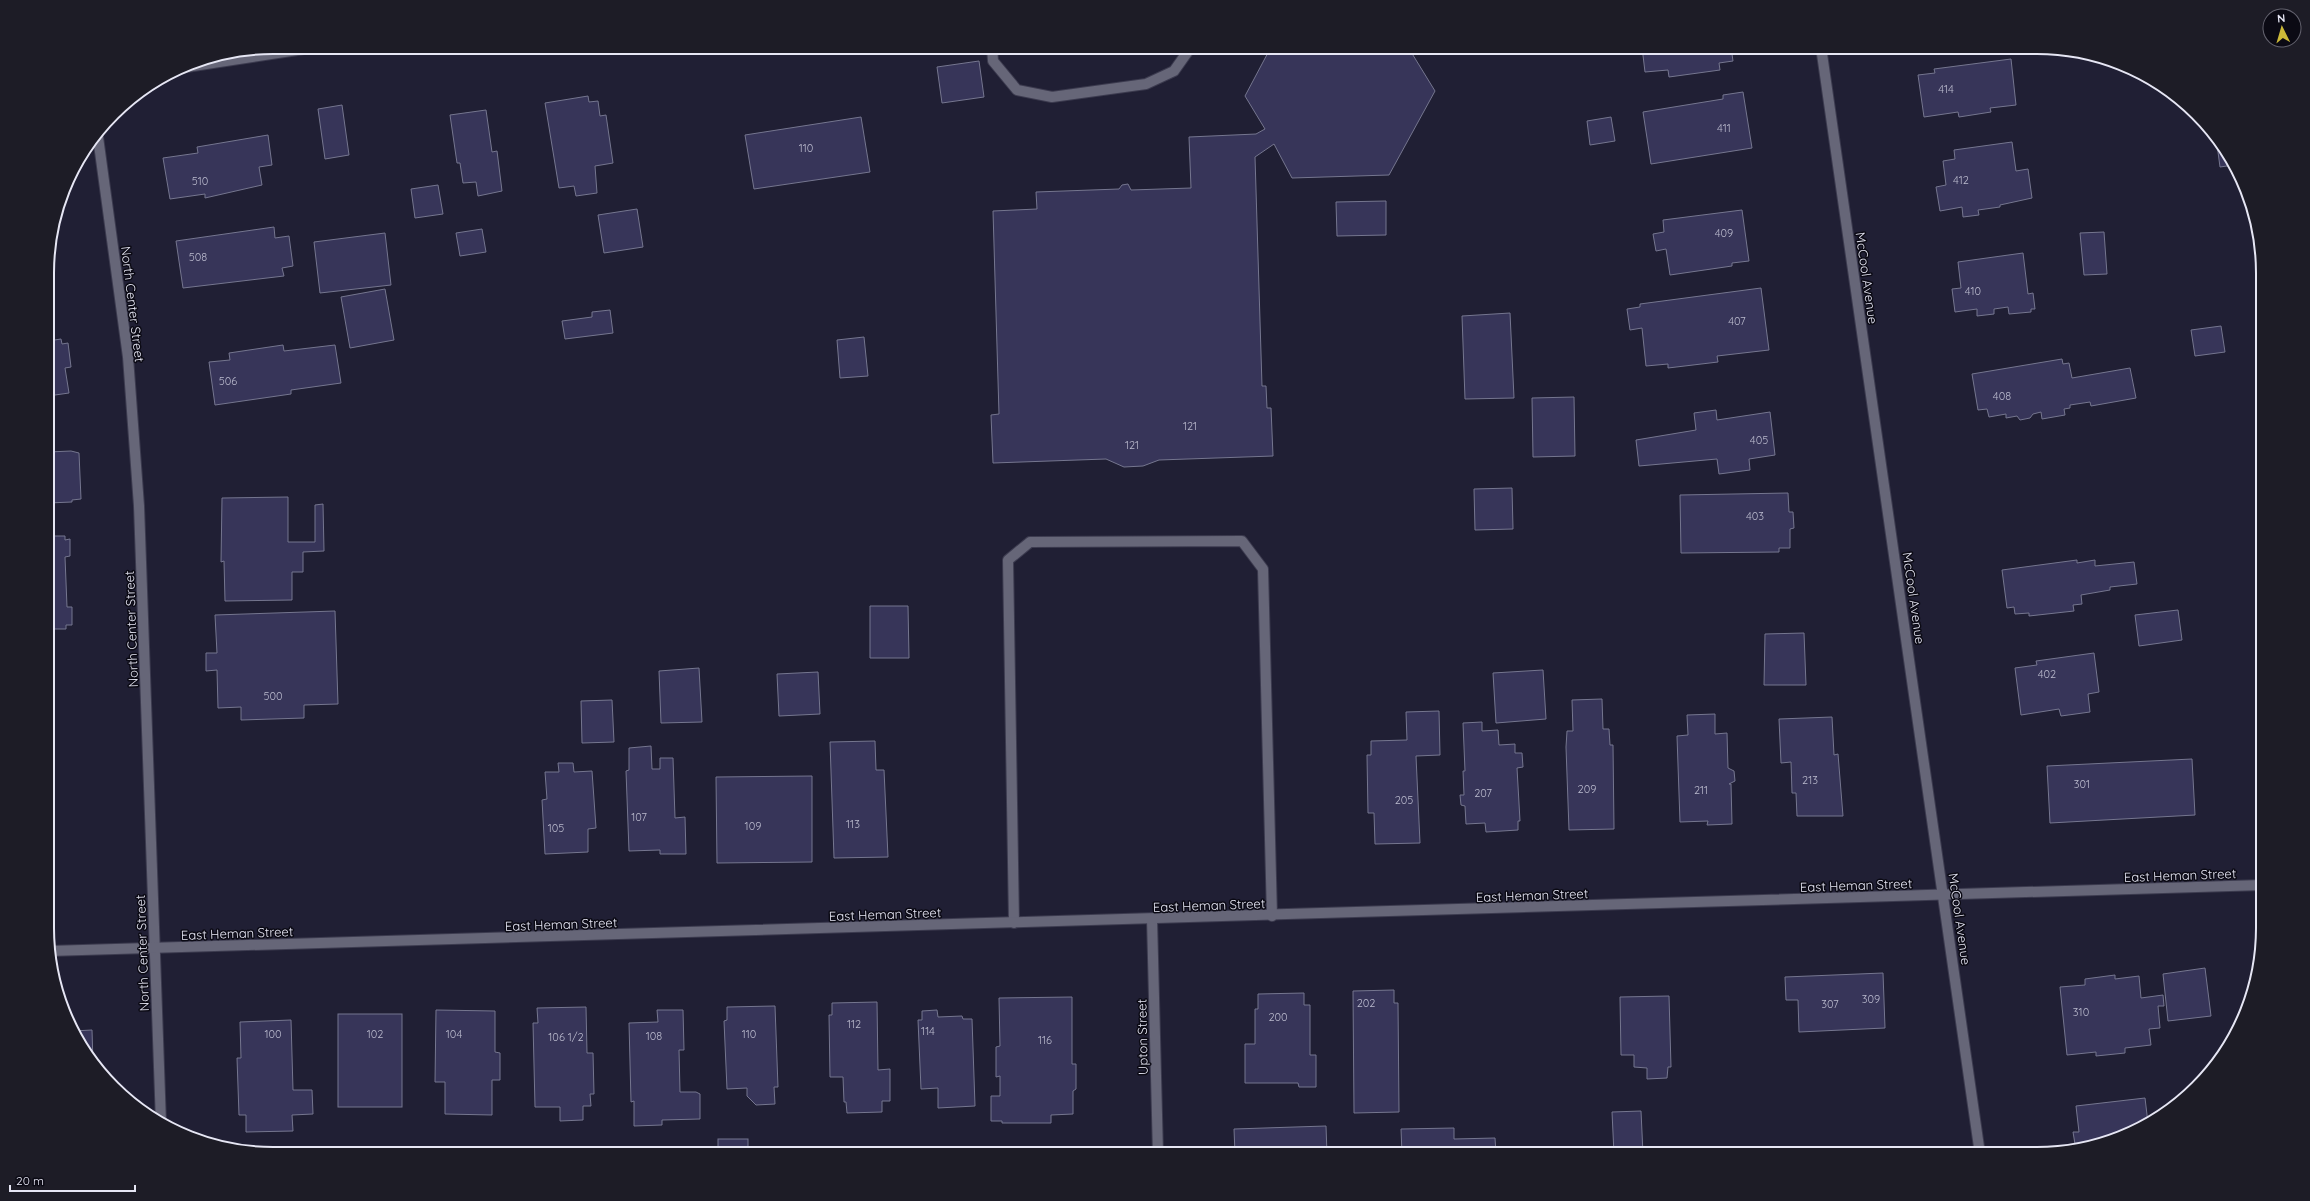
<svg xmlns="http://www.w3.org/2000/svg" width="2310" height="1201" font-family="Quicksand,sans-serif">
  <rect width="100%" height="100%" fill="#201f34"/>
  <g fill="#373559" stroke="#75768f">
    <path d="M1271 47H1408L1435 91 1389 175 1292 178 1274 144 1255 157 1262 386H1266L1267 408H1271L1273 456 1159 460 1143 466 1124 467 1106 459 993 463 991 415 999 414 993 211 1037 209 1036 192 1119 189 1122 185 1128 184 1131 190 1191 188 1189 137 1256 134 1265 129 1245 96Z"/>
    <path d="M1642 47H1731L1733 61 1719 63 1720 70 1669 77 1668 70 1645 72Z"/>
    <path d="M2011 59 2016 105 1990 108 1991 112 1959 117 1958 112 1924 117 1918 75 1935 73 1934 69Z"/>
    <path d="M979 61 984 97 942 103 937 67Z"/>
    <path d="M1743 92 1752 148 1651 164 1643 112 1723 99V95Z"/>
    <path d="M588 96 589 102 598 101 600 116 606 115 613 163 595 166 597 193 576 196 574 186 559 188 545 103Z"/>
    <path d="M342 105 349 155 325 159 318 109Z"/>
    <path d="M486 110 492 152 497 151 502 191 478 196 476 182 463 183 460 163H457L450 115Z"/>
    <path d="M861 117 870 172 754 189 745 135Z"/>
    <path d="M1611 117 1615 141 1590 145 1587 121Z"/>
    <path d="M268 135 272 165 259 167 262 185 205 198V194L170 199 163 158 198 153 197 147Z"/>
    <path d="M2216 137 2225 147 2234 165 2220 167Z"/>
    <path d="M2012 142 2016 171 2028 169 2032 198 2000 205V207L1978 210 1979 215 1963 217 1962 207 1940 211 1936 187 1946 185 1943 161 1955 159 1954 150Z"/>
    <path d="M438 185 443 214 415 218 411 189Z"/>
    <path d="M1386 201V235L1337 236 1336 202Z"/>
    <path d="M637 209 643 247 604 253 598 215Z"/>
    <path d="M1742 210 1749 261 1732 263V266L1670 275 1666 249 1656 251 1653 234 1664 232 1663 220Z"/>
    <path d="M274 227 275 238 289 236 293 266 282 268 284 276 183 288 176 241Z"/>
    <path d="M482 229 486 252 460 256 456 233Z"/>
    <path d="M2104 232 2107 274 2084 275 2080 233Z"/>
    <path d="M385 233 391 285 320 293 314 242Z"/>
    <path d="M2023 253 2028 294 2033 293 2035 309H2031V312L2009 314 2008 307 1994 309V314L1977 316V309L1955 312 1952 289 1961 288 1958 262Z"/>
    <path d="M1761 288 1769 350 1717 356 1718 362 1668 368V364L1646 366 1642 328 1630 330 1627 309 1640 307V304Z"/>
    <path d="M385 289 394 340 350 348 341 297Z"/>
    <path d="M610 310 613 333 565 339 562 321 592 317V312Z"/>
    <path d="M1510 313 1514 398 1465 399 1462 316Z"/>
    <path d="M2221 326 2225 352 2195 356 2191 330Z"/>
    <path d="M864 337 868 376 840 378 837 340Z"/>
    <path d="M61 339 62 344 68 343 71 367 65 368 69 393 48 396V341Z"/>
    <path d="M283 345 284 351 335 345 341 383 291 390V394L215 405 209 362 230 360 229 353Z"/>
    <path d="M2062 359 2063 364 2069 363 2072 378 2130 368 2136 398 2091 406 2090 402 2070 405V408L2064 409 2065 415 2042 419 2041 412 2033 414 2030 418 2020 420 2017 416 2006 418V414L1989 417 1987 409 1978 410 1972 374Z"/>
    <path d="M1574 397 1575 456 1533 457 1532 398Z"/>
    <path d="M1716 410 1717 420 1770 412 1775 455 1749 459 1750 470 1719 474 1717 459 1639 466 1636 440 1696 430 1694 413Z"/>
    <path d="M71 451 79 453 81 499 72 500V502L48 503V452Z"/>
    <path d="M1512 488 1513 529 1475 530 1474 489Z"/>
    <path d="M1788 493 1789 512H1793L1794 528 1790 529V548H1779V552L1681 553 1680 495Z"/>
    <path d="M288 497V542H315V505L323 504 324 551 303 552V572H292V600L225 601 224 561 221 562 222 498Z"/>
    <path d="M48 536H65V540L70 539V556L65 557 67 607H72V625H66V629H48Z"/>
    <path d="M2077 560V563L2095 560V566L2134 562 2137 584 2110 587V590L2081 595 2082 604 2073 605 2074 611 2029 616V613L2015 614 2014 607 2007 608 2002 570Z"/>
    <path d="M870 606H908L909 658H870Z"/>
    <path d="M2178 610 2182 640 2139 646 2135 615Z"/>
    <path d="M335 611 338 704 304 705V718L241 720V707L218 708 217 670 206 671V653H217L215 615Z"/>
    <path d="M1804 633 1806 685H1764L1765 634Z"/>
    <path d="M2094 653 2099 692 2088 694 2090 712 2061 716 2059 709 2021 715 2015 668 2037 665 2036 661Z"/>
    <path d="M699 668 702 722 661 723 659 671Z"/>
    <path d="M1543 670 1546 719 1496 723 1493 673Z"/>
    <path d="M818 672 820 714 779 716 777 674Z"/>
    <path d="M1602 699 1603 729H1609L1610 745H1613L1614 829 1569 830 1566 747 1567 731H1573L1572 700Z"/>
    <path d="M612 700 614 742 582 743 581 701Z"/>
    <path d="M1439 711 1440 755 1416 756 1420 843 1375 844 1374 813H1368L1367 755H1371V741L1407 740 1406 712Z"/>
    <path d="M1715 714V734L1727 733 1728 768 1734 771 1735 781 1729 784H1731L1732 824 1707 825 1708 821 1680 822 1677 736 1688 735 1687 715Z"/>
    <path d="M1832 717 1834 755 1838 754 1843 816H1797L1796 793H1792L1791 762 1781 763 1779 719Z"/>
    <path d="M1482 722V731L1498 730 1499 745 1515 744V753H1522L1523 767 1517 768 1520 821H1518V830L1486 832 1485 823 1466 824 1465 806 1461 805 1460 795H1464L1463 771H1465L1463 723Z"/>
    <path d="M875 741 876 770H884L888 857 834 858 830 742Z"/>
    <path d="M651 746 652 769H660V758H673L675 818 685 817 686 854H660V850L629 851 626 771 629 770V748Z"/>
    <path d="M2192 759 2195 815 2050 823 2047 766Z"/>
    <path d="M558 763H573L574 772 592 771 596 828 588 829V852L545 854 542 800 547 799 545 772H559Z"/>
    <path d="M812 776V862L717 863 716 777Z"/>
    <path d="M2205 968 2211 1016 2168 1021 2163 974Z"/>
    <path d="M1883 973 1885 1028 1799 1032 1798 1000H1786L1785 977Z"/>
    <path d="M2115 975V979L2139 976 2141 998 2163 995 2164 1006H2158L2160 1028 2149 1029 2151 1045 2125 1048V1053L2096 1056V1052L2067 1055 2060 987 2085 985V979Z"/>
    <path d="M1394 990V1003H1398L1399 1112 1354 1113 1353 991Z"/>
    <path d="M1304 993V1005H1310V1055H1316V1087H1299L1298 1083H1245V1044H1255V1009H1258V994Z"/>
    <path d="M1669 996 1671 1067H1668L1667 1078 1647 1079V1068L1634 1067V1055H1621L1620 997Z"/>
    <path d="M1072 997V1064H1076V1089L1073 1091V1114L1051 1115V1123H1002V1121H991V1096H1000V1076L996 1077V1047L1000 1046 999 998Z"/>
    <path d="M877 1002 878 1070 890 1069V1101H882V1112L847 1113 846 1102H844L843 1077H830L829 1015H832V1003Z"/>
    <path d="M775 1006 778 1087H774L775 1104 756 1105 747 1096V1088L727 1089 724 1021 727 1020V1007Z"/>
    <path d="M586 1007 587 1053H593L594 1094H590L591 1106H583V1120L560 1121V1107H535L533 1023H538L537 1008Z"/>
    <path d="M436 1010 495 1011V1052L500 1053V1080H492V1115L445 1114V1082H435Z"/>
    <path d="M657 1010H683L684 1050H679L680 1092H696L700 1094V1119L662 1120V1125L634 1126V1101L631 1102 629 1023 658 1022Z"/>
    <path d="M937 1010 938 1017 962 1016 963 1019H972L975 1106 938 1108V1088L921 1089 918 1020H922V1011Z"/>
    <rect x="338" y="1014" width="64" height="93"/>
    <path d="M291 1020 293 1090H312L313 1114 292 1115 293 1131 246 1132V1115H239L237 1058H241L240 1022Z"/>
    <path d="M92 1030 93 1063 85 1054 73 1031Z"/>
    <path d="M2145 1098 2148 1123 2110 1142 2081 1148V1143L2075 1144 2073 1132H2079L2076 1106Z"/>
    <path d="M1641 1111 1643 1154H1614L1612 1112Z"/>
    <path d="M1326 1126 1327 1154H1235L1234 1129Z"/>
    <path d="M1454 1128V1139L1495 1138 1496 1154H1402L1401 1129Z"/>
    <rect x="718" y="1139" width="30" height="15"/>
  </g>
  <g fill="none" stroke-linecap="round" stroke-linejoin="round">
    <g stroke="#3c3b4f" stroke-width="12">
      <g id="lane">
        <path d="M992 47 993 61 1017 90 1052 97 1146 84 1174 71 1191 47"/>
        <path d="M1014 923 1008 560 1030 542 1242 541 1263 569 1272 916"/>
      </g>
    </g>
    <g stroke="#3c3b4f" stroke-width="12">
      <g id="street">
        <path d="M1821 47 1980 1154"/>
        <path d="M180 68 317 47"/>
        <path d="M98 137 128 357 139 506 161 1123"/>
        <path d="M1152 919 1158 1154"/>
        <path d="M49 951 2263 885"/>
      </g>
    </g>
    <use href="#lane" stroke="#666678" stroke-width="10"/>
    <use href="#street" stroke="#666678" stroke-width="10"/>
  </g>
  <g text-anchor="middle" stroke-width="3" stroke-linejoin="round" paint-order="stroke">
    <g font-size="11" fill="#babacd">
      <text x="1946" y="93">414</text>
      <text x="1724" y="132">411</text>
      <text x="806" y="152">110</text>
      <text x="1961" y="184">412</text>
      <text x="200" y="185">510</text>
      <text x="1724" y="237">409</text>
      <text x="198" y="261">508</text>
      <text x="1973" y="295">410</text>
      <text x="1737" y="325">407</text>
      <text x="228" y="385">506</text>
      <text x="2002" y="400">408</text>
      <text x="1190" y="430">121</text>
      <text x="1759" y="444">405</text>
      <text x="1132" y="449">121</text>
      <text x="1755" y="520">403</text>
      <text x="2047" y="678">402</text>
      <text x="273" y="700">500</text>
      <text x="1810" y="784">213</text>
      <text x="2082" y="788">301</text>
      <text x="1587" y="793">209</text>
      <text x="1701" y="794">211</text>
      <text x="1483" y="797">207</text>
      <text x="1404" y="804">205</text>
      <text x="639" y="821">107</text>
      <text x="853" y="828">113</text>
      <text x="753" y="830">109</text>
      <text x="556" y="832">105</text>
      <text x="1871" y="1003">309</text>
      <text x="1366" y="1007">202</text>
      <text x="1830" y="1008">307</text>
      <text x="2081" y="1016">310</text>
      <text x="1278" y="1021">200</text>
      <text x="854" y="1028">112</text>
      <text x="928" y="1035">114</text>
      <text x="273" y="1038">100</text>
      <text x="375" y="1038">102</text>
      <text x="454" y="1038">104</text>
      <text x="749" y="1038">110</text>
      <text x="654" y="1040">108</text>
      <text x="566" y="1041">106 1/2</text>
      <text x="1045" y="1044">116</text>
    </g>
    <g font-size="13" fill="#e6e6f4" stroke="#0b0a14">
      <text transform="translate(1867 278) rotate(82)" y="5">McCool Avenue</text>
      <text transform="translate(133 304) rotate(83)" y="5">North Center Street</text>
      <text transform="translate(1914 598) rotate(82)" y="5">McCool Avenue</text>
      <text transform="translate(131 629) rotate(-92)" y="5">North Center Street</text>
      <text transform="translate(2180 875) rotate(-2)" y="5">East Heman Street</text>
      <text transform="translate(1856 885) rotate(-2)" y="5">East Heman Street</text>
      <text transform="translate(1532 895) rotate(-2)" y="5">East Heman Street</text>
      <text transform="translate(1209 905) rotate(-2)" y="5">East Heman Street</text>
      <text transform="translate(885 914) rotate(-2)" y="5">East Heman Street</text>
      <text transform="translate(1960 919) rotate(82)" y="5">McCool Avenue</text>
      <text transform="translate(561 924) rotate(-2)" y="5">East Heman Street</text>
      <text transform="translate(237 933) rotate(-2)" y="5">East Heman Street</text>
      <text transform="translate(142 953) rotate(-92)" y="5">North Center Street</text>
      <text transform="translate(1142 1037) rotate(-91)" y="5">Upton Street</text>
    </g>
  </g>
  <path d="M0 0H2310V1201H0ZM273 54H2037A219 219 0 0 1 2256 273V928A219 219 0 0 1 2037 1147H273A219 219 0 0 1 54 928V273A219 219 0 0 1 273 54Z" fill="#1d1c26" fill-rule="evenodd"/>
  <path fill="none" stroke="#e6e6f4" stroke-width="2" d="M273 54H2037A219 219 0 0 1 2256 273V928A219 219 0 0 1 2037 1147H273A219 219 0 0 1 54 928V273A219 219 0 0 1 273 54Z"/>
  <g transform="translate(2282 28) rotate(355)"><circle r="19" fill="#0b0a14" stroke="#63626e"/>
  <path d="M0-3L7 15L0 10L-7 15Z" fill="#ccb938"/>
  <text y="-6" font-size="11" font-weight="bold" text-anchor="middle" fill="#e6e6f4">N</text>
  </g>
  <path d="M10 1185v6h125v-6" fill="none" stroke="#e6e6f4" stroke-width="2"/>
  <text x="16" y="1185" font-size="12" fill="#e6e6f4" stroke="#0b0a14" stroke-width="3" paint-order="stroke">20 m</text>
</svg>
